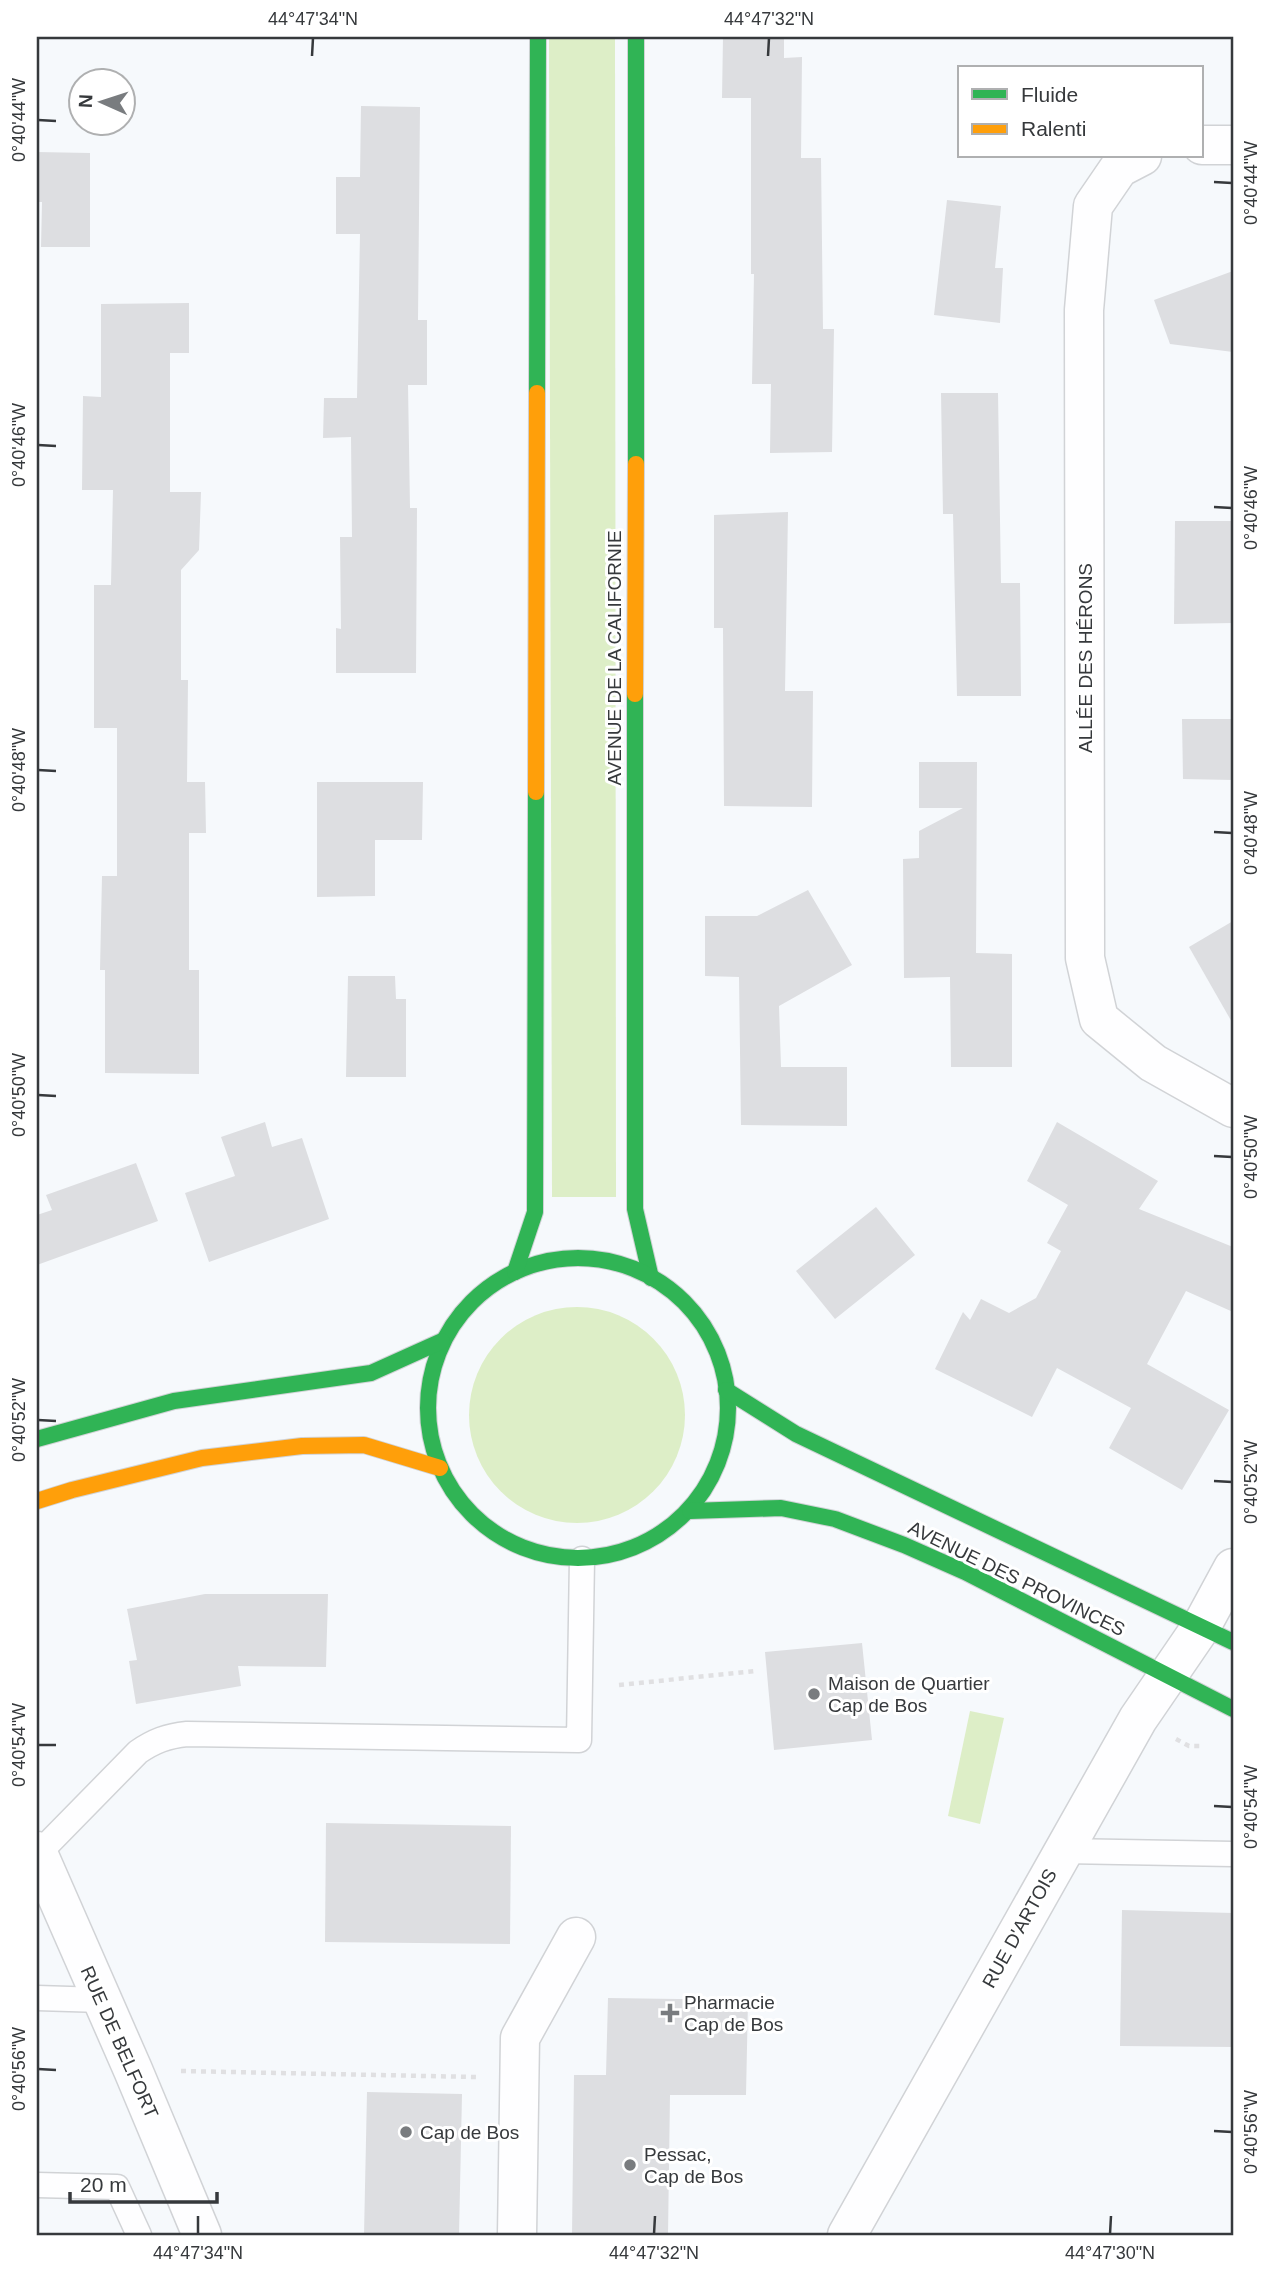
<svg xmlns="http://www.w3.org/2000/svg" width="1270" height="2272" font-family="Arial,sans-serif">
  <rect width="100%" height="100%" fill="#f6f9fc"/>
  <g fill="#ddeec7">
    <path d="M549 37H615L616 1197H552Z"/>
    <circle cx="577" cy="1415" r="108"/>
    <path d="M970 1711 1004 1718 980 1824 948 1816Z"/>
  </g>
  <g fill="#dddee1">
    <path d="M723 37H784V58L802 57 801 158H821L823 329H834L832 452 770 453 771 384H752L754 274H751V98H722Z"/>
    <path d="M361 106 420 107 418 320H427V385H408L410 508H417L416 673H336V628L341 629 340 537H352L351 437 323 438 324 398H357L360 234H336V177H360Z"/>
    <path d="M37 152 90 153V247H41L42 202H37Z"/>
    <path d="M947 200 1001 206 995 268H1003L1000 323 934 315Z"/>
    <path d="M1233 271V352L1170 344 1154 300Z"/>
    <path d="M189 303V353H170V492H201L199 550 181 570V680H188L187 782H205L206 833H189V970H199V1074L105 1073V970H100L102 876H117V728H94V585H111L113 490H82L83 396 101 397V304Z"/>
    <path d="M941 393H998L1001 583H1020L1021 696H957L953 514H943Z"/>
    <path d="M788 512 785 691H813L812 807 724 806 723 628H714V515Z"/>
    <path d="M1175 521H1233V623L1174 624Z"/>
    <path d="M1182 719H1233V780L1183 779Z"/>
    <path d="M919 762H977L976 953 1012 954V1067H951L950 977 904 978 903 859 919 858V831L963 808H919Z"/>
    <path d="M317 782H423L422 840H375V896L317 897Z"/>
    <path d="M808 890 852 965 779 1006 781 1067H847V1126L741 1125 739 977 705 976V916H757Z"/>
    <path d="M1233 921V1024L1189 947Z"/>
    <path d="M348 976H395L396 999H406V1077H346Z"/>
    <path d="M265 1122 272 1147 302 1138 329 1219 209 1262 185 1193 235 1176 221 1137Z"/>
    <path d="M1057 1122 1158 1181 1139 1209 1233 1247V1312L1186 1291 1147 1364 1229 1410 1182 1490 1109 1448 1131 1408 1057 1368 1032 1417 935 1369 963 1312 970 1320 981 1299 1009 1313 1036 1298 1061 1251 1047 1243 1068 1205 1027 1181Z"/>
    <path d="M136 1163 158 1221 37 1265V1215L52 1210 46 1195Z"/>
    <path d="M876 1207 915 1255 835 1319 796 1271Z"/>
    <path d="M205 1594H328L326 1667 238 1666 241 1686 136 1704 129 1661 137 1660 127 1609Z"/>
    <path d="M862 1643 872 1740 774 1750 765 1652Z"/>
    <path d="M326 1823 511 1826 510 1944 325 1942Z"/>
    <path d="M1122 1910 1233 1913V2047L1120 2046Z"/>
    <path d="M608 1998 748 2000 746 2095H670L668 2235H572L574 2075H606Z"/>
    <path d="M367 2092 462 2094 459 2235H364Z"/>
  </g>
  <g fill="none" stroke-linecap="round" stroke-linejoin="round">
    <g stroke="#d1d3d6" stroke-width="27">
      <g id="lane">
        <path d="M1063 1851 1233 1854"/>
        <path d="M38 1854 138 1752C154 1741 167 1736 187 1734L579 1740 582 1559"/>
        <path d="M37 1998 102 2000"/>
        <path d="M37 2185 117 2187 139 2235"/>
      </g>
    </g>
    <g stroke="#d1d3d6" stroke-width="41">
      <g id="street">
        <path d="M1202 145H1233"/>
        <path d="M1142 156 1119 168 1093 206 1084 310 1085 958 1099 1019 1153 1063 1233 1108"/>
        <path d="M37 1851 133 2070 202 2235"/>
        <path d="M517 2235 520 2038 576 1937"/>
        <path d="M847 2235 1138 1719 1201 1627 1233 1568"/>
      </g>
    </g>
    <g stroke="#d1d3d6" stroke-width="18">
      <g id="fast">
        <path d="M537 393 538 37"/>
        <path d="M636 464V37"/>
        <path d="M635 694V1209L651 1278"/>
        <circle cx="578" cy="1408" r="150"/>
        <path d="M515 1272 535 1212 536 792"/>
        <path d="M726 1390 796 1434 1233 1642"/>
        <path d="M37 1439 174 1401 371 1373 442 1341"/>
        <path d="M690 1511 781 1508 835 1519 904 1545 965 1572 1233 1709"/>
      </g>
    </g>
    <g stroke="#d1d3d6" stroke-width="18">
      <g id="slow">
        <path d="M635 694 636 464"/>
        <path d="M536 792 537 393"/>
        <path d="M37 1501 72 1490 202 1458 302 1446 364 1445 440 1468"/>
      </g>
    </g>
    <g stroke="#e0e0e2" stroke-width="4.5" stroke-dasharray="5 5" stroke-linecap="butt">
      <path d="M619 1685 755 1671"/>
      <path d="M1176 1739 1189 1746H1204"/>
      <path d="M181 2071 476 2077"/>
    </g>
    <use href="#lane" stroke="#fefeff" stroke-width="24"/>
    <use href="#street" stroke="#fefeff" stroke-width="38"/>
    <use href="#fast" stroke="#30b455" stroke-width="16"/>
    <use href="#slow" stroke="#ff9f0a" stroke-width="16"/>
  </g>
  <path fill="none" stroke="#36393c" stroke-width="2.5" d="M312 56 313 38M768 56 769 38M38 120 56 121M1214 182 1232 183M38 445 56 446M1214 507 1232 508M38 770 56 771M1214 832 1232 833M38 1095 56 1096M1214 1156 1232 1157M38 1420 56 1421M1214 1481 1232 1482M38 1745H56M1214 1806 1232 1807M38 2069 56 2070M1214 2131 1232 2132M198 2234V2216M654 2234 655 2216M1110 2234 1111 2216"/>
  <g fill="#797c7f" stroke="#fff" stroke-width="2.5">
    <circle cx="814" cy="1694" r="7"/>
    <path d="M666.5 2002.5h7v7h7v7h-7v7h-7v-7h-7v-7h7z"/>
    <circle cx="406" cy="2132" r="7"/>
    <circle cx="630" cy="2165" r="7"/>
  </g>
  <g text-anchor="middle" stroke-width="6" stroke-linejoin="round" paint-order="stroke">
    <g font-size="19" fill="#36393c" stroke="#fff">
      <text transform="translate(614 658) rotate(-90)" y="7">AVENUE DE LA CALIFORNIE</text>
      <text transform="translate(1085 658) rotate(-90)" y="7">ALLÉE DES HÉRONS</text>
      <text transform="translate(1017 1578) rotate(26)" y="7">AVENUE DES PROVINCES</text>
      <text transform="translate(1019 1928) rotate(-61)" y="7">RUE D'ARTOIS</text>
      <text transform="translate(120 2042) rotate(66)" y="7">RUE DE BELFORT</text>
    </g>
    <g font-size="19" fill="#36393c" stroke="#fff" text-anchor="start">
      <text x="828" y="1690">Maison de Quartier<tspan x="828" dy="22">Cap de Bos</tspan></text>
      <text x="684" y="2009">Pharmacie<tspan x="684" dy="22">Cap de Bos</tspan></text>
      <text x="420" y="2139">Cap de Bos</text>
      <text x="644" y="2161">Pessac,<tspan x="644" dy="22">Cap de Bos</tspan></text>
    </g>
  </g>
  <rect width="1270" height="2272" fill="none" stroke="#ffffff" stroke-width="77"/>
  <rect x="958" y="66" width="245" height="91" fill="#ffffff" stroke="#afb0b1" stroke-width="2"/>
  <rect x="972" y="89" width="35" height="10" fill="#30b455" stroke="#afb0b1" stroke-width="2"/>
  <text x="1021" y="102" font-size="21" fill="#36393c">Fluide</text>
  <rect x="972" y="124" width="35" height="10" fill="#ff9f0a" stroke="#afb0b1" stroke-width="2"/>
  <text x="1021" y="136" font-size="21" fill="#36393c">Ralenti</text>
  <g transform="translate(102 102) rotate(273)"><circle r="33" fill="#ffffff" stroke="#afb0b1" stroke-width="2"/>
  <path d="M0-5L12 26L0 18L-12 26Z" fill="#797c7f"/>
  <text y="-10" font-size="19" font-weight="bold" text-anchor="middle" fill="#36393c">N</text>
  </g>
  <path d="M70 2192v10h147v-10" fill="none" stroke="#36393c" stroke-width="3.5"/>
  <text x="80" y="2192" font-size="21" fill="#36393c" stroke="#ffffff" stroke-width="5" paint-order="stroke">20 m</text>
  <rect x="38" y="38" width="1194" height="2196" fill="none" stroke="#36393c" stroke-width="2.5"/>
  <g font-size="18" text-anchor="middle" fill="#36393c">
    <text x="313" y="25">44°47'34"N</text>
    <text x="769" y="25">44°47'32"N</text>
    <text transform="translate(19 120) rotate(-90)" y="6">0°40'44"W</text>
    <text transform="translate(1251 183) rotate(-90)" y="6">0°40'44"W</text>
    <text transform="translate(19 445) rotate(-90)" y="6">0°40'46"W</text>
    <text transform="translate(1251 508) rotate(-90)" y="6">0°40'46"W</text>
    <text transform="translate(19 770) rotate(-90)" y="6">0°40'48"W</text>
    <text transform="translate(1251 833) rotate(-90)" y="6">0°40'48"W</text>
    <text transform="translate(19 1095) rotate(-90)" y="6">0°40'50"W</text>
    <text transform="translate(1251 1157) rotate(-90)" y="6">0°40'50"W</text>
    <text transform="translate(19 1420) rotate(-90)" y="6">0°40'52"W</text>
    <text transform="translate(1251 1482) rotate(-90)" y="6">0°40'52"W</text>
    <text transform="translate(19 1745) rotate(-90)" y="6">0°40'54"W</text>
    <text transform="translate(1251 1807) rotate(-90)" y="6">0°40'54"W</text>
    <text transform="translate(19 2069) rotate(-90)" y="6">0°40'56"W</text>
    <text transform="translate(1251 2132) rotate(-90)" y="6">0°40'56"W</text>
    <text x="198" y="2259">44°47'34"N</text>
    <text x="654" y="2259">44°47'32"N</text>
    <text x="1110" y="2259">44°47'30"N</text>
  </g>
</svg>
